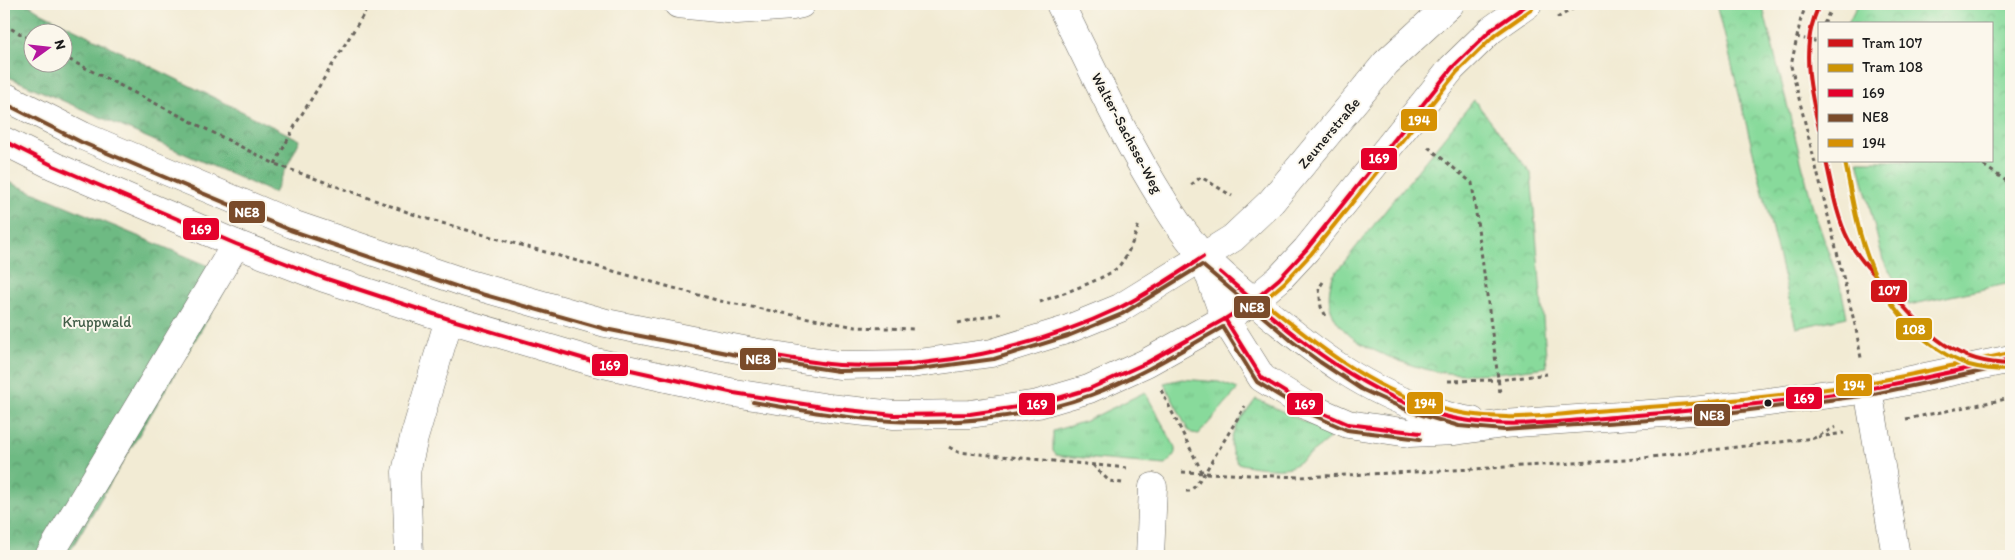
<svg xmlns="http://www.w3.org/2000/svg" width="2015" height="560" font-family="Itim,sans-serif">
  <defs>
    <pattern id="grass-tufts" width="24" height="20" patternUnits="userSpaceOnUse" patternTransform="scale(1.25)"><rect width="24" height="20" fill="#88da9b"/><path d="M3 7l-1-3M5 7V3M7 7l1-3M15 17l-1-3M17 17v-4M19 17l1-3" fill="none" stroke="#75ba85"/></pattern>
    <pattern id="forest-crowns" width="20" height="18" patternUnits="userSpaceOnUse" patternTransform="scale(1.25)"><rect width="20" height="18" fill="#6eba83"/><path d="M2 6a3 3 0 1 1 6 0M12 15a3 3 0 1 1 6 0" fill="none" stroke="#5a966a"/></pattern>
    <pattern id="park-crowns" width="20" height="18" patternUnits="userSpaceOnUse" patternTransform="scale(1.25)"><rect width="20" height="18" fill="#88da9b"/><path d="M2 6a3 3 0 1 1 6 0M12 15a3 3 0 1 1 6 0" fill="none" stroke="#75ba85"/></pattern>
  </defs>
  <rect width="100%" height="100%" fill="#fbf7ec"/>
  <filter id="ink" filterUnits="userSpaceOnUse"><feTurbulence type="fractalNoise" baseFrequency=".02" numOctaves="2"/><feDisplacementMap in="SourceGraphic" scale="10" xChannelSelector="R" yChannelSelector="G"/><feConvolveMatrix kernelMatrix="1 2 1 2 8 2 1 2 1" color-interpolation-filters="sRGB"/></filter>
  <filter id="wash" filterUnits="userSpaceOnUse"><feTurbulence type="fractalNoise" baseFrequency=".0096" numOctaves="4" result="noise"/><feDisplacementMap in="SourceGraphic" scale="20" xChannelSelector="R" yChannelSelector="G"/><feGaussianBlur stdDeviation="1.12" result="paint"/><feColorMatrix in="noise" values="0 0 0 0 0 0 0 0 0 0 0 0 0 0 0 0 0 1.4 0 .05"/><feComposite in="paint" operator="in"/></filter>
  <g filter="url(#wash)">
    <rect width="100%" height="100%" fill="#f2ebd4"/>
    <g fill="url(#grass-tufts)" stroke="#527b5c">
      <path d="M1182 379 1219 382 1238 389 1199 434 1192 433 1188 430 1164 383Z"/>
      <path d="M1145 392 1175 447V455L1165 465 1062 456 1056 455 1053 451V431L1086 421Z"/>
      <path d="M1256 399 1305 422 1326 429 1329 439C1324 444 1297 465 1290 467 1278 470 1250 467 1238 463 1220 438 1241 420 1256 399Z"/>
    </g>
    <g fill="url(#forest-crowns)" stroke="#456b50" fill-rule="evenodd">
      <path d="M4 4H28L42 13 300 140 274 193 4 75ZM32 32H62V62H32Z"/>
      <path d="M4 180 233 276 67 556H4Z"/>
    </g>
    <g fill="url(#park-crowns)" stroke="#527b5c">
      <path d="M1717 4H1762L1813 208 1841 288 1847 317 1796 328Z"/>
      <path d="M1858 4H2011V283L1909 305 1883 260 1858 161H1991V24H1848Z"/>
      <path d="M1474 100 1531 173 1547 367C1515 371 1480 376 1447 373 1428 371 1410 365 1392 358 1355 344 1317 321 1333 276Z"/>
    </g>
  </g>
  <g filter="url(#ink)">
    <g fill="none" stroke-linecap="round" stroke-linejoin="round">
      <g stroke="#67645c" stroke-width="29">
        <g id="minor">
          <path d="M678 4 737 10 792 6 801 4"/>
          <path d="M1060 4C1093 70 1124 139 1164 202 1174 219 1191 243 1204 257 1222 276 1244 293 1264 310 1315 352 1366 392 1431 411 1445 415 1458 420 1472 421"/>
          <path d="M1203 257 1225 319 1262 378 1309 407 1348 424 1409 433 1455 431 1504 424 1693 411 1768 402 1868 389 2011 359"/>
          <path d="M1868 389 1896 556"/>
          <path d="M49 556 236 244"/>
          <path d="M409 556 406 472 414 438 449 319"/>
          <path d="M1150 556 1153 487"/>
        </g>
      </g>
      <g stroke="#67645c" stroke-width="29">
        <g id="major">
          <path d="M4 96 83 136 292 224 466 283 606 323 753 352 839 365 911 364 992 353 1066 330 1120 308 1233 238 1271 202 1386 63 1450 4"/>
          <path d="M4 141 54 166 236 244 324 278 449 319 595 362 734 393 829 408 894 415 970 414 1038 404 1089 389 1146 363 1225 319 1253 301 1279 279 1306 250 1452 68 1491 30 1528 4"/>
        </g>
      </g>
      <g stroke="#67645c" stroke-width="3" stroke-dasharray="4 4" stroke-linecap="butt">
        <path d="M1807 4 1801 18 1791 66 1856 329 1861 358"/>
        <path d="M1557 18 1581 4"/>
        <path d="M1824 24 1833 4"/>
        <path d="M4 25 32 40"/>
        <path d="M1796 37 1819 42"/>
        <path d="M62 56 275 164 424 218 720 301 856 327 915 329"/>
        <path d="M1428 147 1472 183 1500 393"/>
        <path d="M1977 161 2011 184"/>
        <path d="M275 164 297 122 370 4"/>
        <path d="M1191 185 1201 177 1232 196"/>
        <path d="M1323 282 1319 288 1321 307 1327 318"/>
        <path d="M1040 302C1058 295 1109 278 1119 266 1129 254 1134 239 1139 224"/>
        <path d="M958 323 1003 313"/>
        <path d="M1448 381 1499 380 1547 374"/>
        <path d="M1161 390 1203 474"/>
        <path d="M1906 419 2011 398"/>
        <path d="M1818 437 1844 433"/>
        <path d="M949 447 958 452 1128 468"/>
        <path d="M1093 465 1109 481 1122 483"/>
        <path d="M1182 472 1299 477 1438 471 1626 460 1814 438 1836 427"/>
        <path d="M1186 491H1191L1204 474 1245 406"/>
      </g>
      <use href="#minor" stroke="#fff" stroke-width="28"/>
      <use href="#major" stroke="#fff" stroke-width="28"/>
      <g stroke="#fbf7ec" stroke-width="8">
        <g id="bus-1">
          <path d="M4 141 54 166 236 244 324 278 449 319 595 362 734 393 829 408 894 415 970 414 1038 404 1089 389 1146 363 1225 319 1253 301 1279 279 1306 250 1452 68 1491 30 1528 4"/>
          <path d="M1220 272C1284 328 1351 387 1433 413 1491 431 1555 422 1614 417 1698 410 1783 403 1866 389 1915 381 1963 369 2011 359"/>
          <path d="M1225 319 1262 378 1309 407 1348 424 1420 433"/>
          <path d="M757 353C784 357 812 363 839 365 934 370 1033 349 1119 308 1148 294 1175 275 1203 257"/>
        </g>
      </g>
      <g stroke="#fbf7ec" stroke-width="8">
        <g id="bus-2">
          <path d="M4 103 81 142 290 230 464 289 605 329 752 358 838 371 912 370 994 359 1068 336 1122 314 1202 265 1293 342 1320 362 1361 389 1409 411 1459 426 1504 430 1694 417 1869 395 2011 365"/>
          <path d="M753 402C799 410 846 418 892 421 955 425 1032 417 1091 395 1137 378 1180 351 1223 327L1257 382 1306 412 1347 430 1420 439"/>
        </g>
      </g>
      <g stroke="#fbf7ec" stroke-width="8">
        <path id="bus-3" d="M1532 9 1495 35 1457 72 1311 254 1284 283 1263 301C1314 343 1368 387 1432 406 1493 425 1547 415 1608 410 1695 404 1781 397 1867 383 1915 375 1962 363 2010 353"/>
      </g>
      <use href="#bus-1" stroke="#e4002b" stroke-width="4"/>
      <use href="#bus-2" stroke="#7a4b2a" stroke-width="4"/>
      <use href="#bus-3" stroke="#d69104" stroke-width="4"/>
      <g stroke="#fbf7ec" stroke-width="8">
        <g id="tram-1">
          <path d="M1819 128C1809 87 1800 43 1820 4"/>
          <path d="M1826 161C1832 187 1836 215 1848 239 1857 257 1872 272 1886 287 1924 329 1949 363 2011 364"/>
        </g>
      </g>
      <g stroke="#fbf7ec" stroke-width="8">
        <path id="tram-2" d="M1845 162C1852 196 1857 231 1870 263 1886 306 1925 350 1969 365 1983 369 1997 370 2011 370"/>
      </g>
      <use href="#tram-1" stroke="#d01519" stroke-width="4"/>
      <use href="#tram-2" stroke="#cd9404" stroke-width="4"/>
    </g>
  </g>
  <circle fill="#1c1c1c" stroke="#fbf7ec" stroke-width="2" cx="1768" cy="403" r="4.5"/>
  <g text-anchor="middle" stroke-width="4" stroke-linejoin="round" paint-order="stroke">
    <g font-size="15" fill="#1c1c1c" stroke="#fbf7ec">
      <text transform="translate(1127 133) rotate(62)" y="5">Walter-Sachsse-Weg</text>
      <text transform="translate(1329 133) rotate(-50)" y="5">Zeunerstraße</text>
    </g>
    <g font-size="15" fill="#425e48" stroke="#fbf7ec">
      <text x="97" y="327">Kruppwald</text>
    </g>
  </g>
  <g stroke="#fbf7ec" stroke-width="2">
    <rect x="1400" y="108" width="38" height="24" rx="5" fill="#d69104"/>
    <rect x="1360" y="147" width="38" height="24" rx="5" fill="#e4002b"/>
    <rect x="228" y="200" width="38" height="24" rx="5" fill="#7a4b2a"/>
    <rect x="182" y="217" width="38" height="24" rx="5" fill="#e4002b"/>
    <rect x="1870" y="279" width="38" height="24" rx="5" fill="#d01519"/>
    <rect x="1233" y="295" width="38" height="24" rx="5" fill="#7a4b2a"/>
    <rect x="1895" y="317" width="38" height="24" rx="5" fill="#cd9404"/>
    <rect x="739" y="347" width="38" height="24" rx="5" fill="#7a4b2a"/>
    <rect x="591" y="353" width="38" height="24" rx="5" fill="#e4002b"/>
    <rect x="1835" y="373" width="38" height="24" rx="5" fill="#d69104"/>
    <rect x="1785" y="386" width="38" height="24" rx="5" fill="#e4002b"/>
    <rect x="1406" y="391" width="38" height="24" rx="5" fill="#d69104"/>
    <rect x="1018" y="392" width="38" height="24" rx="5" fill="#e4002b"/>
    <rect x="1286" y="392" width="38" height="24" rx="5" fill="#e4002b"/>
    <rect x="1693" y="403" width="38" height="24" rx="5" fill="#7a4b2a"/>
  </g>
  <g font-size="14" text-anchor="middle" font-weight="bold" fill="#fff">
    <text x="1419" y="125">194</text>
    <text x="1379" y="163">169</text>
    <text x="247" y="217">NE8</text>
    <text x="201" y="234">169</text>
    <text x="1889" y="295">107</text>
    <text x="1252" y="312">NE8</text>
    <text x="1914" y="334">108</text>
    <text x="758" y="364">NE8</text>
    <text x="610" y="370">169</text>
    <text x="1854" y="390">194</text>
    <text x="1804" y="403">169</text>
    <text x="1425" y="408">194</text>
    <text x="1037" y="409">169</text>
    <text x="1305" y="409">169</text>
    <text x="1712" y="420">NE8</text>
  </g>
  <rect width="2015" height="560" fill="none" stroke="#fbf7ec" stroke-width="20"/>
  <rect x="1818" y="22" width="175" height="140" fill="#fbf7ec" stroke="#a29f99"/>
  <rect x="1828" y="39" width="25" height="8" fill="#d01519" stroke="#a29f99"/>
  <text x="1862" y="48" font-size="15" fill="#1c1c1c">Tram 107</text>
  <rect x="1828" y="64" width="25" height="8" fill="#cd9404" stroke="#a29f99"/>
  <text x="1862" y="72" font-size="15" fill="#1c1c1c">Tram 108</text>
  <rect x="1828" y="89" width="25" height="8" fill="#e4002b" stroke="#a29f99"/>
  <text x="1862" y="98" font-size="15" fill="#1c1c1c">169</text>
  <rect x="1828" y="114" width="25" height="8" fill="#7a4b2a" stroke="#a29f99"/>
  <text x="1862" y="122" font-size="15" fill="#1c1c1c">NE8</text>
  <rect x="1828" y="139" width="25" height="8" fill="#d69104" stroke="#a29f99"/>
  <text x="1862" y="148" font-size="15" fill="#1c1c1c">194</text>
  <g transform="translate(48 48) rotate(75)"><circle r="24" fill="#fbf7ec" stroke="#a29f99"/>
  <path d="M0-4L9 19L0 12L-9 19Z" fill="#b5179e"/>
  <text y="-8" font-size="14" font-weight="bold" text-anchor="middle" fill="#1c1c1c">N</text>
  </g>
</svg>
